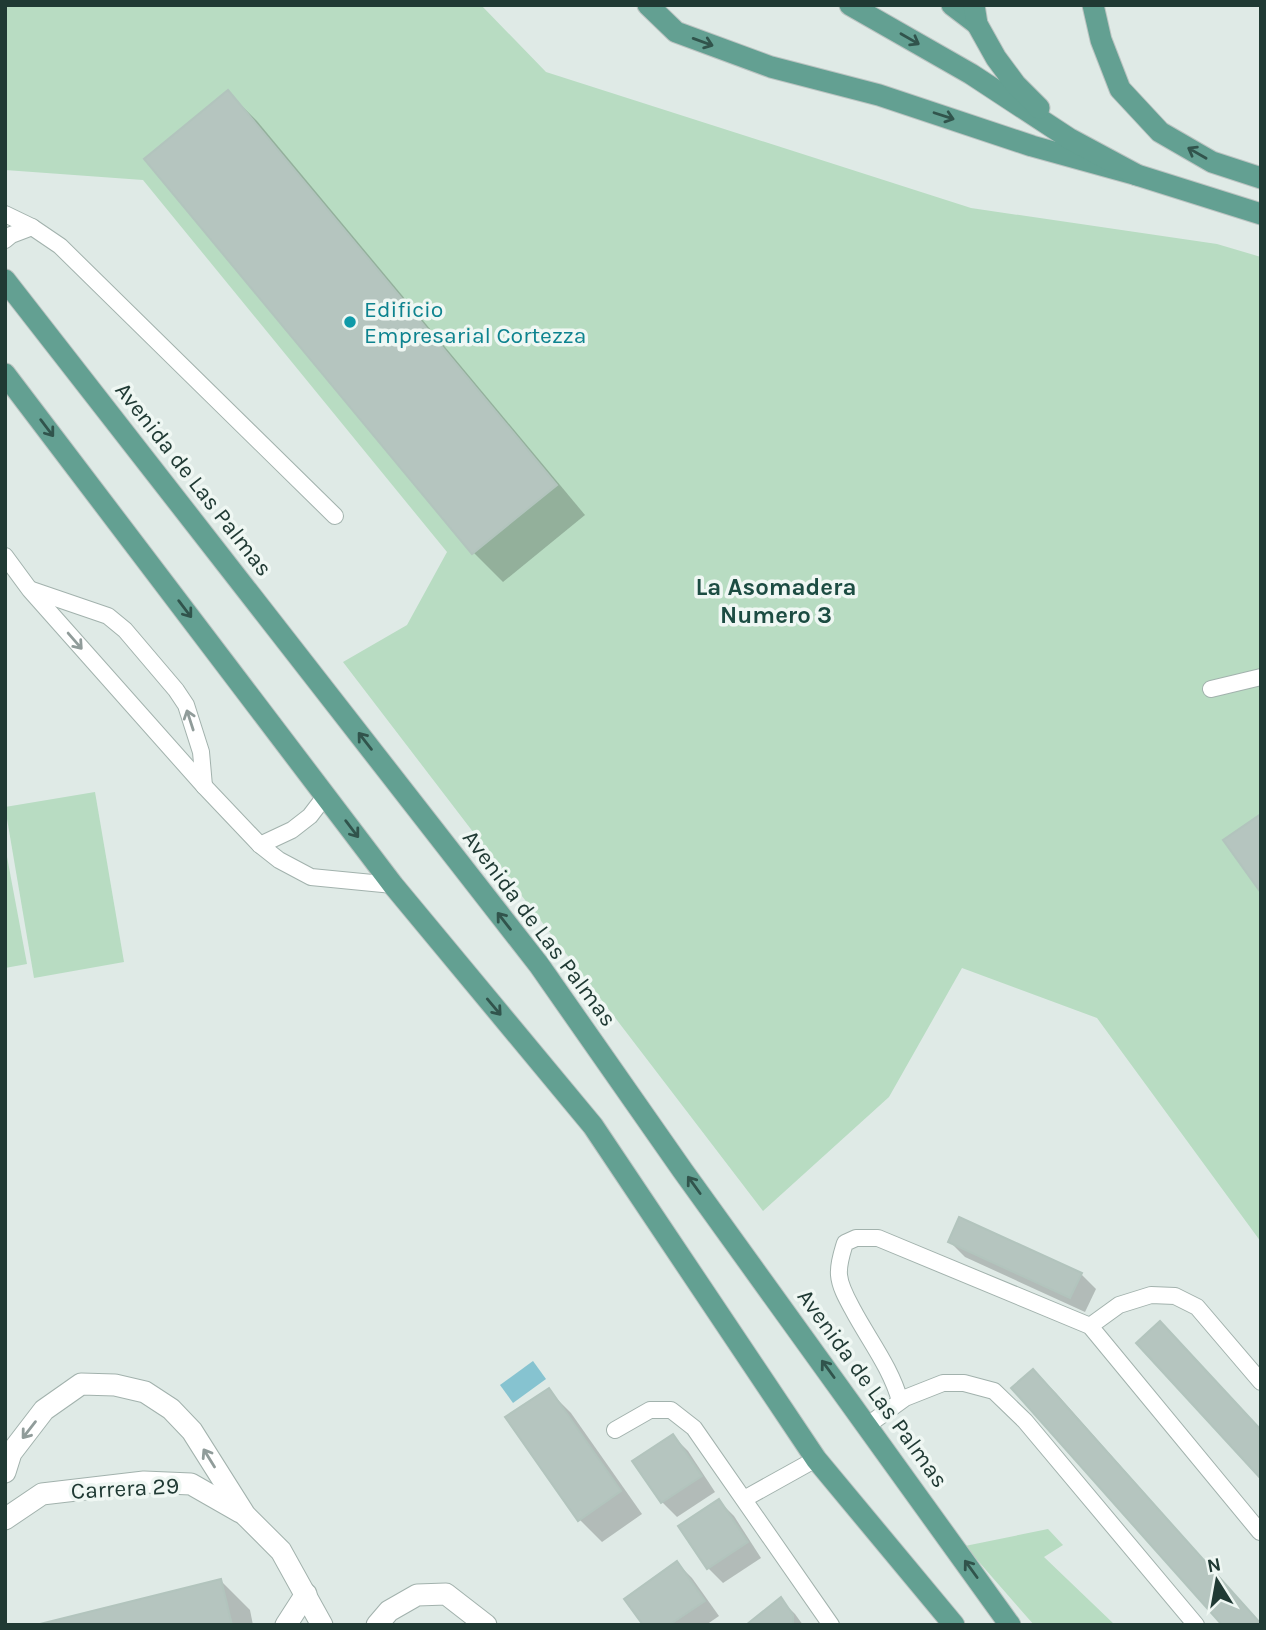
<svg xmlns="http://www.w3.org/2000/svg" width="1266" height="1630" font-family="Karla,sans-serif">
  <rect width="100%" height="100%" fill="#dfeae6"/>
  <g fill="#b8dcc2">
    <path d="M5 5H481L546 72 971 208 1217 244 1261 257V1242L1097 1018 962 968 889 1097 763 1211 343 662 407 625 447 552 143 180 5 170Z"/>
    <path d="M95 792 124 962 34 978 5 807Z"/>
    <path d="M5 846 27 964 5 968Z"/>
    <path d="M1048 1529 1063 1545 1044 1557 1115 1625H1034L965 1546Z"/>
  </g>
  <path fill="#86c3d0" d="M533 1361 546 1379 513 1403 500 1385Z"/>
  <g fill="#0003">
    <path d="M228 92 257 121 585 515 503 582 474 553 146 159Z"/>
    <path d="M950 1242 1081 1274 1096 1289 1085 1312 965 1257Z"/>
    <path d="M1033 1371 1056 1393 1261 1625Z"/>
    <path d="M548 1390 571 1413 642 1514 602 1542 580 1520 508 1418Z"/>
    <path d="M673 1436 688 1451 715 1492 677 1517 662 1502 635 1462Z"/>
    <path d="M719 1501 734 1516 761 1558 723 1583 708 1568Z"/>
    <path d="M677 1563 692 1578 719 1616 706 1625H645Z"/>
    <path d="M221 1581 250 1610 253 1625H43Z"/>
    <path d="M780 1599 795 1614 803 1625H749Z"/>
  </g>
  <g fill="#b5c5bf" stroke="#b2c4bd" stroke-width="2">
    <path d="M228 90 557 485 472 554 144 159Z"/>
    <path d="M1261 814V893L1223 840Z"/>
    <path d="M959 1217 1082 1273 1070 1298 948 1242Z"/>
    <path d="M1160 1321 1261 1430V1479L1136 1343Z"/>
    <path d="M1033 1369 1261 1624V1625H1222L1011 1388Z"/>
    <path d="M549 1388 621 1491 578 1521 505 1417Z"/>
    <path d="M673 1434 702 1476 661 1503 632 1461Z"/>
    <path d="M719 1499 748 1542 707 1569 678 1526Z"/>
    <path d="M677 1561 705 1601 669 1625H643L624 1599Z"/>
    <path d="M221 1579 232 1625H36Z"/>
    <path d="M781 1597 793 1615V1625H746Z"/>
  </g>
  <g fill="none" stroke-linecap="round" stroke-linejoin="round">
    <g stroke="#a2b2ad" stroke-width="18">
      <g id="lane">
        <path d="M5 214 32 227 60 246 335 516"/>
        <path d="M5 240 11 235 32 227"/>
        <path d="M5 556 30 590 204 786 260 845 279 860 311 877 393 885"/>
        <path d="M32 590 108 616 125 630 176 690 186 705 201 752 204 786"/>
        <path d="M1211 689 1261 677"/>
        <path d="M260 845 292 830 310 816 326 795"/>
        <path d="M1090 1326 1119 1305 1151 1295 1175 1296 1197 1307 1261 1382"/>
        <path d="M900 1401C891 1368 869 1340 853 1310 847 1299 840 1287 839 1275 838 1264 842 1253 845 1243L856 1238H878L1090 1326 1260 1532"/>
        <path d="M868 1425 905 1398 943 1383H964L994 1391 1025 1421 1196 1625"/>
        <path d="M615 1430 650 1410H671L694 1428 831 1625"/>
        <path d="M744 1499 816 1459"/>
      </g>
    </g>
    <g stroke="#a2b2ad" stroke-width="23">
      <g id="street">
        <path d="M5 1472 11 1453 44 1410 81 1384 115 1385 145 1392 171 1409 192 1431 245 1515 281 1551 322 1625"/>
        <path d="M5 1519 42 1494 144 1482 191 1484 240 1512"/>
        <path d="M286 1625 306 1594"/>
        <path d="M377 1625 389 1611 417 1595 446 1594 486 1625"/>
      </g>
    </g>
    <g stroke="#bcc4c2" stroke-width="23">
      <g id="primary">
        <path d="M648 5 676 32 771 67 879 95 1032 146 1137 175"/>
        <path d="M850 5 971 74 1070 139 1137 175 1261 214"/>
        <path d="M952 5 977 24"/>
        <path d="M974 5 977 24 996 58 1016 85 1039 108"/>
        <path d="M1093 5 1101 40 1120 89 1160 132 1212 162 1261 178"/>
        <path d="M5 280 539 965 683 1171 1010 1625"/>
        <path d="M5 374 393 885 593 1126 816 1459 954 1625"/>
      </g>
    </g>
    <use href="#lane" stroke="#fff" stroke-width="16"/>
    <use href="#street" stroke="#fff" stroke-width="21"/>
    <use href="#primary" stroke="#63a092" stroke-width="21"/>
  </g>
  <defs><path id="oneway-shaft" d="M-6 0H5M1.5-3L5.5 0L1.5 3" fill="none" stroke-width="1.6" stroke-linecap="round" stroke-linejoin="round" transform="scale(1.75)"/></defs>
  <g stroke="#31544c">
    <use href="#oneway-shaft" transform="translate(910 39) rotate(30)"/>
    <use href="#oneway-shaft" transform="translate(703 42) rotate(20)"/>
    <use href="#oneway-shaft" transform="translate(944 116) rotate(18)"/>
    <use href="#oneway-shaft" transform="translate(1197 153) rotate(-150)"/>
    <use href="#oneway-shaft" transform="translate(47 428) rotate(53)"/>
    <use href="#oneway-shaft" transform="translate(185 609) rotate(53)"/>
    <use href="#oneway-shaft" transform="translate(365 741) rotate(-128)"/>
    <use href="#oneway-shaft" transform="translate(352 829) rotate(53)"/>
    <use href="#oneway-shaft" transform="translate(504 921) rotate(-128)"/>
    <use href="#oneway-shaft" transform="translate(494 1007) rotate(50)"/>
    <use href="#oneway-shaft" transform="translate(694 1185) rotate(-126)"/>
    <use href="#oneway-shaft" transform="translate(828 1369) rotate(-126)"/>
    <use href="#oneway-shaft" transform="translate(971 1569) rotate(-126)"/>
  </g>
  <g stroke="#909c9a">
    <use href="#oneway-shaft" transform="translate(75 641) rotate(49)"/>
    <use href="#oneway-shaft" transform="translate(190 720) rotate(-108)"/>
    <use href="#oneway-shaft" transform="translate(29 1430) rotate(128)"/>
    <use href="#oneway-shaft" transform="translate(209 1458) rotate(-122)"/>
  </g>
  <circle fill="#0f9aa8" stroke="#eff7f3" stroke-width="2.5" cx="350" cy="322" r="7"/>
  <g text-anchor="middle" stroke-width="7" stroke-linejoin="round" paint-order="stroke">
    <g font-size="23" fill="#0d838f" stroke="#eff7f3" text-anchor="start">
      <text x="364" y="317">Edificio<tspan x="364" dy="26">Empresarial Cortezza</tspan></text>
    </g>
    <g font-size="23" fill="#203a34" stroke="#eff7f3">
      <text transform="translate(194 479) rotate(52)" y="8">Avenida de Las Palmas</text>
      <text transform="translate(540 928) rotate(53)" y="8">Avenida de Las Palmas</text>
      <text transform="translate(873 1388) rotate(54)" y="8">Avenida de Las Palmas</text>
      <text transform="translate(125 1488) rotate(-3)" y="8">Carrera 29</text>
    </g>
    <g font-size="24" font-weight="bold" fill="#1c4c42" stroke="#eff7f3">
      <text x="776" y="595">La Asomadera<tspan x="776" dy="28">Numero 3</tspan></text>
    </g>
  </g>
  <rect width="1266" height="1630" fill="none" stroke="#203a34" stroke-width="14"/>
  <g transform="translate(1217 1581) rotate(349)" stroke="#eff7f3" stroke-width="5" paint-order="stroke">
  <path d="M0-5L12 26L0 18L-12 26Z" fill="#203a34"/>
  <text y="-10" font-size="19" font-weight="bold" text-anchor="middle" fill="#203a34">N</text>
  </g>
</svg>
